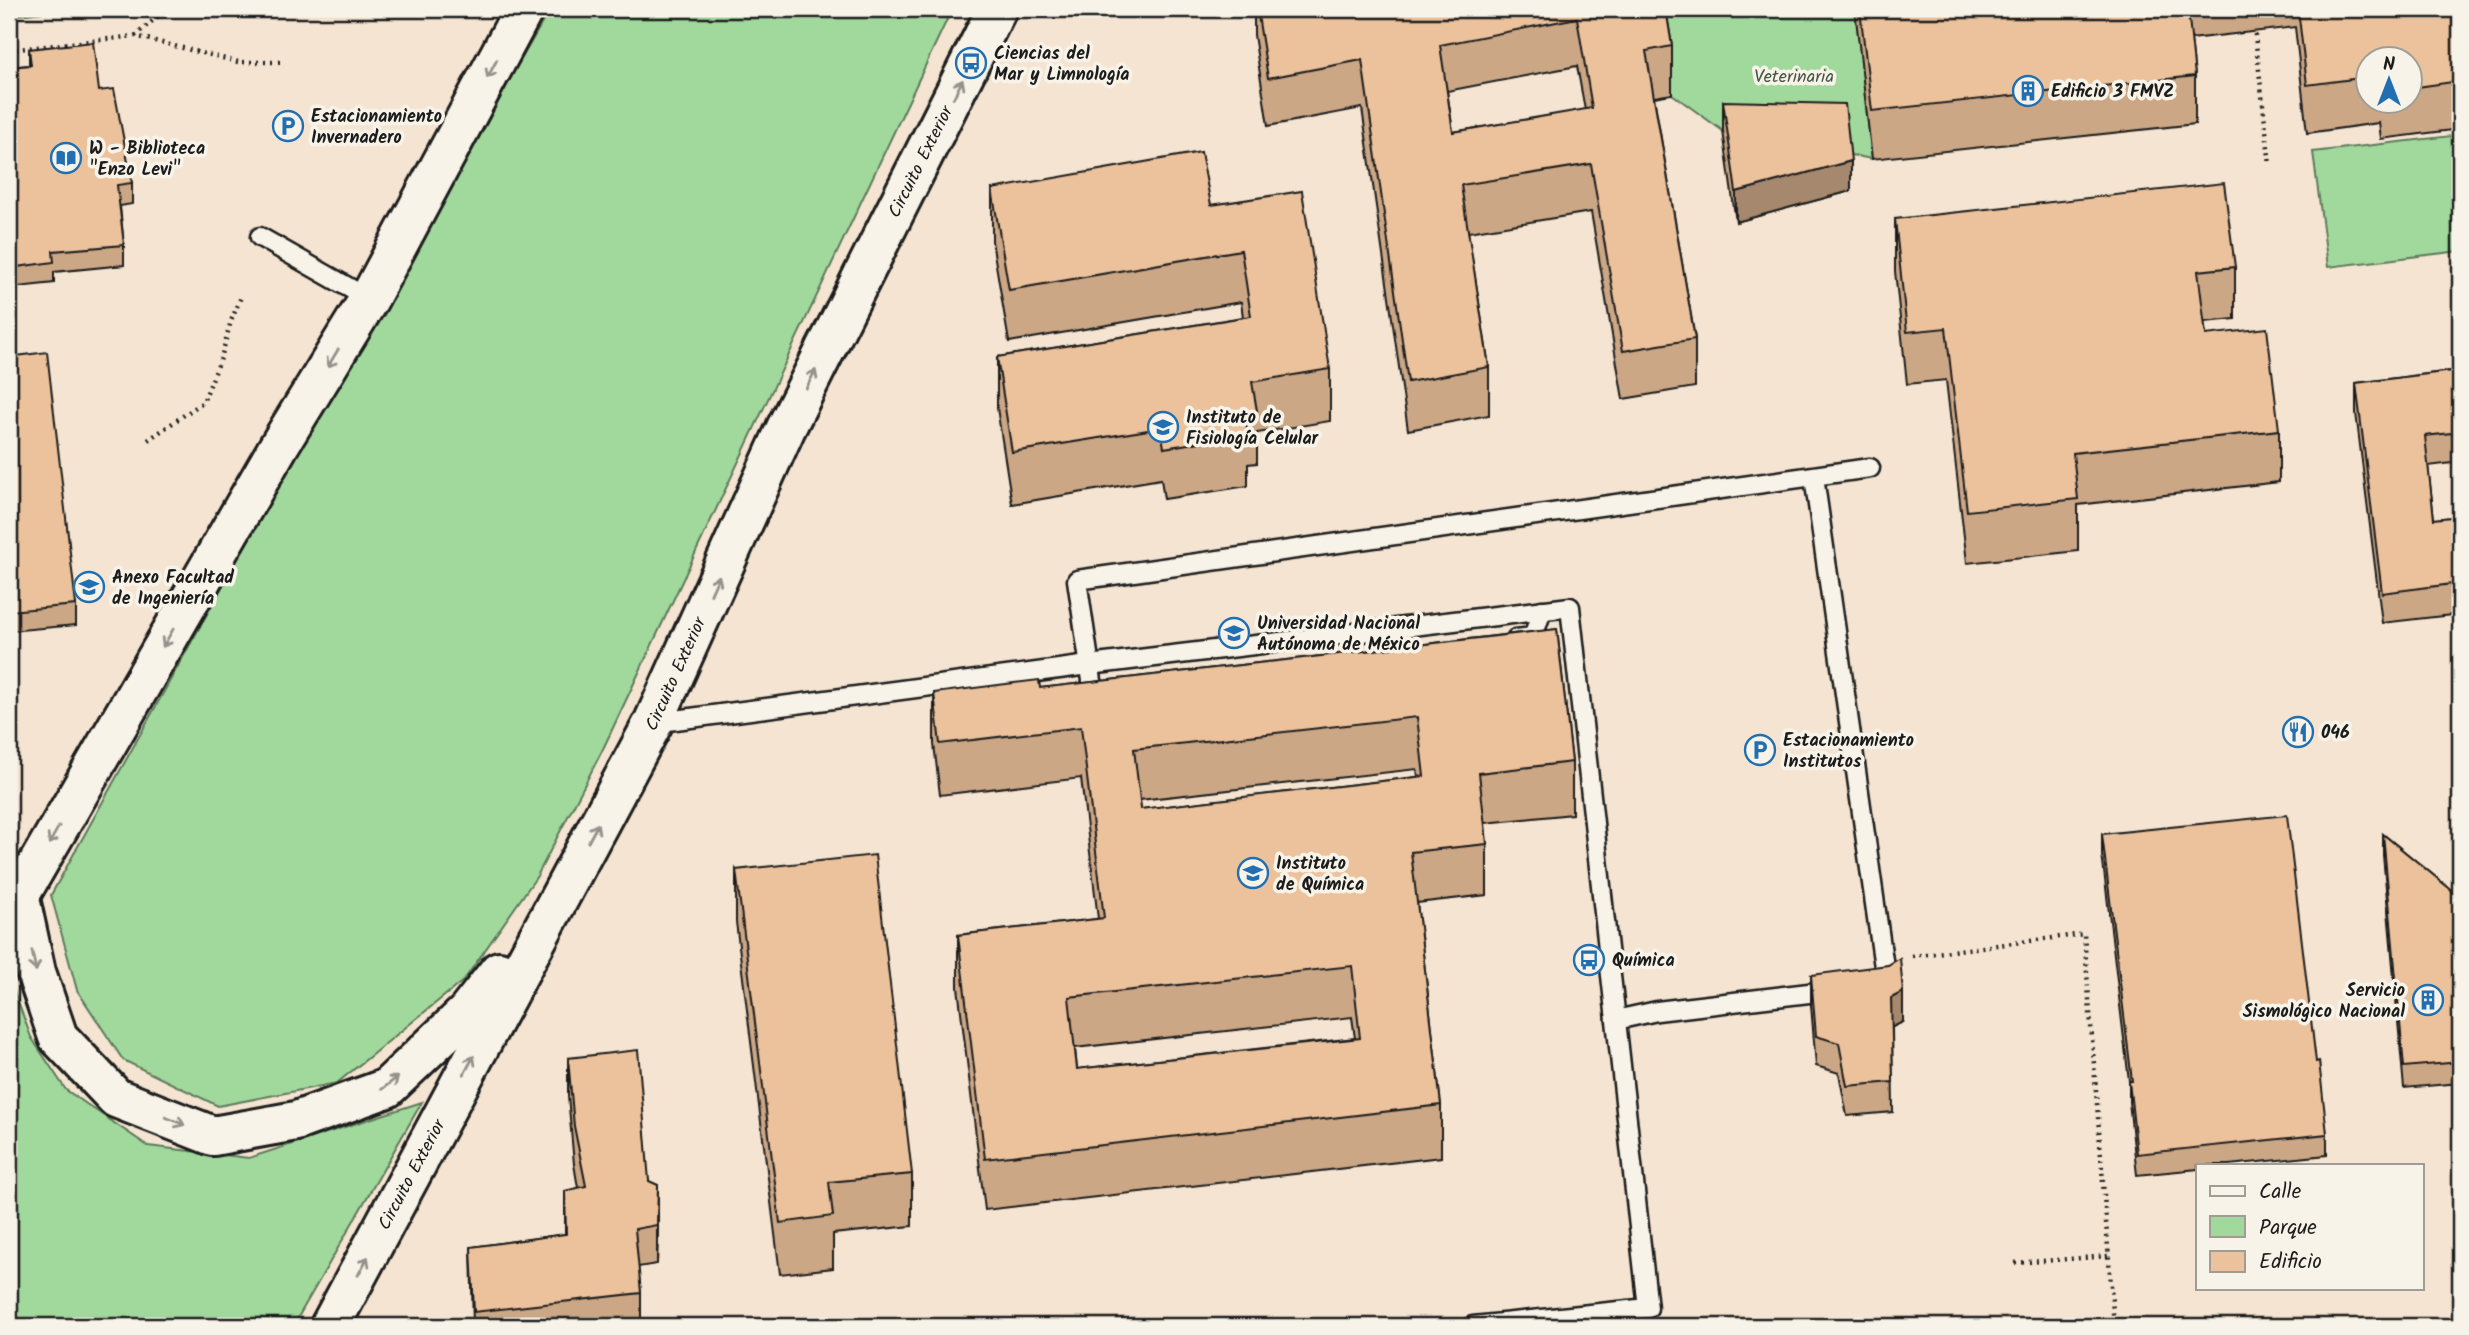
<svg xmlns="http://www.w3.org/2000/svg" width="2469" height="1335" font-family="Kalam,sans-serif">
  <rect width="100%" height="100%" fill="#f7f3e8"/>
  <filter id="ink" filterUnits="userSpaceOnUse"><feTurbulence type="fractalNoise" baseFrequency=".0143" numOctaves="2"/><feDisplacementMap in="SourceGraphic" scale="14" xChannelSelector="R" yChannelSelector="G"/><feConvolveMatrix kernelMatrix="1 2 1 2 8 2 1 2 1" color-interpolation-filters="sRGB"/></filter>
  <g filter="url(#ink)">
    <path fill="#f4e4d1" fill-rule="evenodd" d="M9 9H2460V1326H9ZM2368 60H2410V102H2368ZM2198 1165H2422V1288H2198Z"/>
    <g fill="#a1d99d" stroke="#5e7a5c" stroke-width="2">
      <path d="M9 9H67L9 16Z"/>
      <path d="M550 9H952L602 751 537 876 464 980 337 1083 218 1106 123 1060 77 990 51 895 292 461Z"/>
      <path d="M1658 9H1855L1872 159 1723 131 1672 94Z"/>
      <path d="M2460 135V251L2328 267 2313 152Z"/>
      <path d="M9 978 31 1037 66 1090 148 1146 249 1158 422 1102 293 1326H9Z"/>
    </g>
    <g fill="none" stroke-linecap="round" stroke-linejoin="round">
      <g stroke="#1c1c1c" stroke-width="23">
        <g id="lane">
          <path d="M260 237 369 299"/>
          <path d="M1814 477 1883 960 1887 984H1883"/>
          <path d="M1516 639 1533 637 1542 610"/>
          <path d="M1103 693 1094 694 1077 580 1870 468"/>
          <path d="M653 723 1089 665 1570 607 1648 1308 1473 1326"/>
          <path d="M1616 1020 1657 1011 1834 990"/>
        </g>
      </g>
      <g stroke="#1c1c1c" stroke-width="44">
        <g id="secondary">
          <path d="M19 894 36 972 58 1037 116 1098 213 1136 296 1121 387 1088 467 1012 499 971"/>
          <path d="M9 914 280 444 369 299 524 9"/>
          <path id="s1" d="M330 1326 653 723 786 428 997 9"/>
        </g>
      </g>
      <g stroke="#1c1c1c" stroke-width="4.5" stroke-dasharray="2 5" stroke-linecap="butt">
        <path d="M2254 27 2270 165"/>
        <path d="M135 36 166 9"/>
        <path d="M9 50 135 36 238 62H283"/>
        <path d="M148 440 203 402 221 358 231 321 241 297"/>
        <path d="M1912 956 2084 934 2114 1326"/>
        <path d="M2015 1263 2109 1256"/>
      </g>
      <use href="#lane" stroke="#f7f3e8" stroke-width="18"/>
      <use href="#secondary" stroke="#f7f3e8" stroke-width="38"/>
    </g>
    <g fill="#cba786" stroke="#1c1c1c" stroke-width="2" fill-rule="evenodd">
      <path d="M1254 9H1666L1672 46V94L1654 97 1695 339V387L1623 399 1591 212 1468 232 1489 367V415L1408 430 1362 108 1268 126 1254 35ZM1577 66 1585 110 1453 132 1447 91Z"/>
      <path d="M1855 9H2460V129L2381 139 2379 123 2307 133 2295 27 2191 39 2195 76V124L1872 159ZM2368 60H2410V102H2368Z"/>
      <path d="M29 49 99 91 132 183V204L120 206 124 245V265L54 272V283L9 288V67L29 65Z"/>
      <path d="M1723 101 1851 191 1736 222 1723 131Z"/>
      <path d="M992 189 1211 205 1330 369V421L1257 433V463L1248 464V486L1164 499 1161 479 1012 504 997 408V357L1243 317 1241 302 1009 342 992 241Z"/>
      <path d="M1895 219 2235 267V319L2204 322 2206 335 2279 430V482L2078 505V551L1967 563 1946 380 1907 384 1895 271Z"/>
      <path d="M9 357 76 605V625L9 631Z"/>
      <path d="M2460 370V462L2428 466 2434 519 2460 516V614L2382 623 2356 413V383Z"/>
      <path d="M1557 629 1572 762V814L1485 823 1487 844V895L1417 903 1441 1105V1157L985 1210 958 987V935L1098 919 1081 778 940 795 934 744V693L1040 688ZM1417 769 1418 777 1141 809 1140 800ZM1352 1017 1355 1038 1077 1069 1075 1048Z"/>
      <path d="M2102 834 2316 1062 2327 1134V1155L2229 1165H2198V1169L2137 1175 2129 1102V1081L2102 854Z"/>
      <path d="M2383 834 2460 897V1083L2404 1088 2383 855Z"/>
      <path d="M736 870 912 1174V1226L833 1234V1268L780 1274 736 922Z"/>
      <path d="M1811 975 1903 1022 1892 1027 1893 1112 1847 1116 1839 1073 1816 1066 1811 1005Z"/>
      <path d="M568 1058 649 1181 658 1224 657 1264 638 1267 641 1293V1326H473L471 1247 565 1234V1191L578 1188 574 1164 568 1096Z"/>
    </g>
    <g fill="#a5886d" stroke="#1c1c1c" stroke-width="2">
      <path d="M1851 161V191L1736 222V192Z"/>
      <path d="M1903 992V1022L1891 1028V998Z"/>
      <path d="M658 1185V1224L657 1264V1225Z"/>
    </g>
    <g fill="#ecc29c" stroke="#1c1c1c" stroke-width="2" fill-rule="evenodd">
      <path d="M1257 9H1666L1672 46 1646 51 1695 339 1623 351 1591 164 1461 185 1489 367 1408 382 1362 60 1268 78ZM1577 18 1592 108 1453 132 1440 45Z"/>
      <path d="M1860 9H2188L2195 76 1872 111Z"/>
      <path d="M2298 9H2460V81L2410 88V60H2368V77L2307 85Z"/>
      <path d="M93 42 99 91 114 89 132 183 117 185 124 245 53 251 54 262 9 268V67L31 65 29 49Z"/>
      <path d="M1723 101 1845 104 1851 161 1736 192Z"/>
      <path d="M1201 152 1211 205 1302 191 1330 369 1252 382 1257 411 1245 413 1248 434 1164 448 1161 428 1012 452 997 357 1251 316 1241 250 1009 290 992 189Z"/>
      <path d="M2224 183 2235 267 2198 271 2206 335 2267 328 2279 430 2073 453 2078 499 1967 511 1946 328 1907 332 1895 219Z"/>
      <path d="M47 352 76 605 9 611V357Z"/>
      <path d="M2460 370V432L2425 436 2434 519 2460 516V583L2382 593 2356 383Z"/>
      <path d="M1557 629 1572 762 1479 773 1487 844 1411 852 1441 1105 985 1159 958 935 1104 918 1081 727 940 744 934 693 1039 680 1040 688ZM1417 717 1424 776 1141 809 1134 749ZM1352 966 1360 1038 1077 1069 1069 997Z"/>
      <path d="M2287 815 2316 1062 2319 1061 2327 1134 2137 1154 2129 1081H2132L2102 834Z"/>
      <path d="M2383 834 2460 897V1062L2404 1067Z"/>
      <path d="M875 855 912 1174 829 1182 833 1216 780 1223 736 870Z"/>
      <path d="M1900 958 1903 992 1891 998 1893 1082 1847 1086 1839 1043 1816 1036 1811 975 1888 965Z"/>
      <path d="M638 1050 649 1181 658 1185 657 1225 635 1229 641 1293 474 1312 471 1247 566 1234 565 1191 586 1186 574 1126 568 1058Z"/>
    </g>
    <defs><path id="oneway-shaft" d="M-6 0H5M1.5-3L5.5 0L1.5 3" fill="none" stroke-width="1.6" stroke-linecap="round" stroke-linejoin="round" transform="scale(1.75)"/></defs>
    <g stroke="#94928c">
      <use href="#oneway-shaft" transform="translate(492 69) rotate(118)"/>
      <use href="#oneway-shaft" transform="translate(958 89) rotate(-63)"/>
      <use href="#oneway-shaft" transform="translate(333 358) rotate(121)"/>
      <use href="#oneway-shaft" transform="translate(811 379) rotate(-63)"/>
      <use href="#oneway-shaft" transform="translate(715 585) rotate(-66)"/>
      <use href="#oneway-shaft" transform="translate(168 638) rotate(120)"/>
      <use href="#oneway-shaft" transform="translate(593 833) rotate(-62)"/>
      <use href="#oneway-shaft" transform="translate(54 835) rotate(120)"/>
      <use href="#oneway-shaft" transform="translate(34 961) rotate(78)"/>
      <use href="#oneway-shaft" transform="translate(469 1065) rotate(-62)"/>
      <use href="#oneway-shaft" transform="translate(390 1083) rotate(-37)"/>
      <use href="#oneway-shaft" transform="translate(175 1121) rotate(22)"/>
      <use href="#oneway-shaft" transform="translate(363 1266) rotate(-62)"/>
    </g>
  </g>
  <defs>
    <g id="bus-ring" transform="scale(1.575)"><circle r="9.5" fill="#f7f3e8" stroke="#1f6fb2" stroke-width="1.5"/><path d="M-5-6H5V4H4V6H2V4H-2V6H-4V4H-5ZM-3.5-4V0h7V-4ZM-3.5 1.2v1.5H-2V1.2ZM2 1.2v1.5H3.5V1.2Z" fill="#1f6fb2"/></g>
    <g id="building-ring" transform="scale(1.575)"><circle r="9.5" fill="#f7f3e8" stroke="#1f6fb2" stroke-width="1.5"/><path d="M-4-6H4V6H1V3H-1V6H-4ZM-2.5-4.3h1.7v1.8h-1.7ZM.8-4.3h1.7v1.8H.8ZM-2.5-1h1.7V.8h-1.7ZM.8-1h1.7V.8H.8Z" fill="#1f6fb2"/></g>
    <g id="parking-ring" transform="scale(1.575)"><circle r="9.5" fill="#f7f3e8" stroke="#1f6fb2" stroke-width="1.5"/><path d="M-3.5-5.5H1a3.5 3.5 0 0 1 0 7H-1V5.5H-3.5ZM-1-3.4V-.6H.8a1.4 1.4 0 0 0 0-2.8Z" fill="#1f6fb2"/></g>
    <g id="library-ring" transform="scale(1.575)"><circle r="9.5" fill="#f7f3e8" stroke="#1f6fb2" stroke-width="1.5"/><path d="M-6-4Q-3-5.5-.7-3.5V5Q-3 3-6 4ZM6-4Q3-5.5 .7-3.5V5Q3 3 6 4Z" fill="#1f6fb2"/></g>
    <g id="university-ring" transform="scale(1.575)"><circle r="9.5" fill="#f7f3e8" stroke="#1f6fb2" stroke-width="1.5"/><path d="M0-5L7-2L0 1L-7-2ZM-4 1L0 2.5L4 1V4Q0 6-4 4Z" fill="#1f6fb2"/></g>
    <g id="restaurant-ring" transform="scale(1.575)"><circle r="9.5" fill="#f7f3e8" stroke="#1f6fb2" stroke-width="1.5"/><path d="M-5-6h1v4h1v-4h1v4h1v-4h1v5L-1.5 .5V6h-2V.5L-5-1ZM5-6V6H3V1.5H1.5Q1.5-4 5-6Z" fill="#1f6fb2"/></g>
  </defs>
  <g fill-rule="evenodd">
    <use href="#bus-ring" x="971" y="63"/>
    <use href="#building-ring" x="2028" y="91"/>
    <use href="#parking-ring" x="288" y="126"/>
    <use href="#library-ring" x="66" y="158"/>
    <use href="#university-ring" x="1163" y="427"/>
    <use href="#university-ring" x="89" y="587"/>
    <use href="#university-ring" x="1234" y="633"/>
    <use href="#restaurant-ring" x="2298" y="732"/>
    <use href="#parking-ring" x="1760" y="750"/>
    <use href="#university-ring" x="1253" y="873"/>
    <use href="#bus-ring" x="1589" y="960"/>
    <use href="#building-ring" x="2428" y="1000"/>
  </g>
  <g text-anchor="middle" stroke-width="7" stroke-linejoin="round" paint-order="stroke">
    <g font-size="18" font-weight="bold" fill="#1c1c1c" stroke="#f7f3e8" text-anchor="start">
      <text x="994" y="59">Ciencias del<tspan x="994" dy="21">Mar y Limnología</tspan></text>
      <text x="2051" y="97">Edificio 3 FMVZ</text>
      <text x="311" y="122">Estacionamiento<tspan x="311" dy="21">Invernadero</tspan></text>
      <text x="89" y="154">W - Biblioteca<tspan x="89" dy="21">"Enzo Levi"</tspan></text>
      <text x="1186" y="423">Instituto de<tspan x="1186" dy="21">Fisiología Celular</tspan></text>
      <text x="112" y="583">Anexo Facultad<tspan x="112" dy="21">de Ingeniería</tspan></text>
      <text x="1257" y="629">Universidad Nacional<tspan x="1257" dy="21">Autónoma de México</tspan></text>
      <text x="2321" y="738">046</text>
      <text x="1783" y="746">Estacionamiento<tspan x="1783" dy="21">Institutos</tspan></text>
      <text x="1276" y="869">Instituto<tspan x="1276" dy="21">de Química</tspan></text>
      <text x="1612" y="966">Química</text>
      <text x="2405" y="996" text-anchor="end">Servicio<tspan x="2405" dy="21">Sismológico Nacional</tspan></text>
    </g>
    <g font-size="18" fill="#445543" stroke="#f7f3e8">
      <text x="1794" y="82">Veterinaria</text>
    </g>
    <g font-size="18" fill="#1c1c1c" stroke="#f7f3e8">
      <text dy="6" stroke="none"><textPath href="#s1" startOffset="1306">Circuito Exterior</textPath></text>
      <text dy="6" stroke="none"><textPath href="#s1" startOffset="738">Circuito Exterior</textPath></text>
      <text dy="6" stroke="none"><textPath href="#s1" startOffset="172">Circuito Exterior</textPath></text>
    </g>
  </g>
  <rect width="2469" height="1335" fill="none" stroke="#f7f3e8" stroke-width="35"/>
  <rect x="18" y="18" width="2434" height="1300" fill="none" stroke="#1c1c1c" stroke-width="2.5" filter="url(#ink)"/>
  <rect x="2196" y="1164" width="228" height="126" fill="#f7f3e8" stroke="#9f9d96" stroke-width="2"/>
  <rect x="2210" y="1186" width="35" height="10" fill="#f7f3e8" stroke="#9f9d96" stroke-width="2"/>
  <text x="2259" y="1198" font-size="21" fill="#1c1c1c">Calle</text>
  <rect x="2210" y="1216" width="35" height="21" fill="#a1d99d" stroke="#9f9d96" stroke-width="2"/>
  <text x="2259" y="1234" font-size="21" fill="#1c1c1c">Parque</text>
  <rect x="2210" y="1251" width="35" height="21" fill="#ecc29c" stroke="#9f9d96" stroke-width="2"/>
  <text x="2259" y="1268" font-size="21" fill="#1c1c1c">Edificio</text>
  <g transform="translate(2389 80)"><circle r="33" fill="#f7f3e8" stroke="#9f9d96" stroke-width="2"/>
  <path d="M0-5L12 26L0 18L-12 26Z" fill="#1f6fb2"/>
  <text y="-10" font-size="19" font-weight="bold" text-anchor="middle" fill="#1c1c1c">N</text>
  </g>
</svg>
